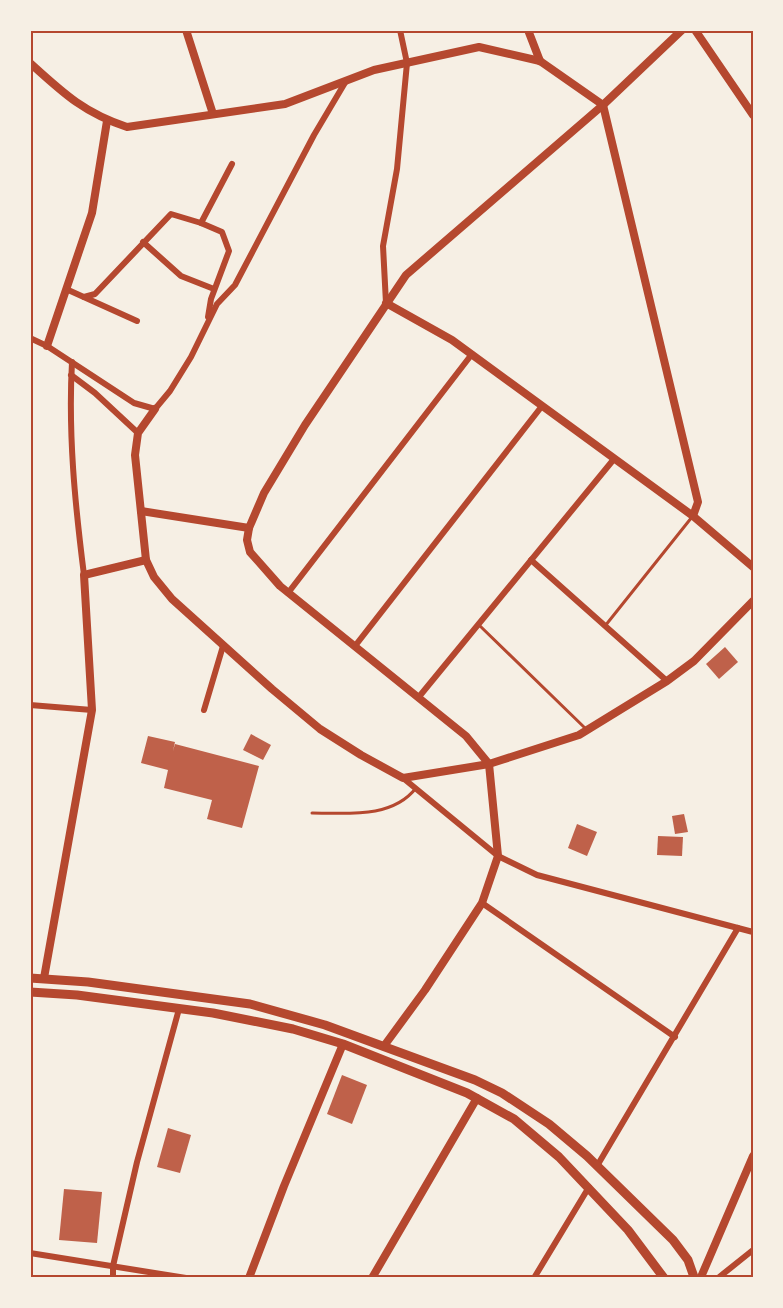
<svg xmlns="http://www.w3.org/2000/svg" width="783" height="1308" font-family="Overpass,sans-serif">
  <rect width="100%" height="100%" fill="#f6efe4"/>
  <g fill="#bf614a">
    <path d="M725 647 738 662 719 679 706 664Z"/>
    <path d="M251 734 271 745 263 760 243 750Z"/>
    <path d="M148 736 175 742 173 751 175 744 259 766 242 828 207 819 212 800 164 788 168 770 141 763Z"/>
    <path d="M684 814 688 832 675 834 672 816Z"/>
    <path d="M577 824 597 832 587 856 568 848Z"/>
    <path d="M658 836 683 837 682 856 657 855Z"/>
    <path d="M342 1075 367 1085 352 1124 327 1114Z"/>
    <path d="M168 1128 191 1135 180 1173 157 1167Z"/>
    <path d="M64 1189 102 1192 97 1243 59 1240Z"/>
  </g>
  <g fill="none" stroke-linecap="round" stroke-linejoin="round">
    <g stroke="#b5482f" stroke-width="3">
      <path d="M479 625 586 729"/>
      <path d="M605 626 692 517"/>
      <path d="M312 813C346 813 392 819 416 788"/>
    </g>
    <g stroke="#b5482f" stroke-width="6">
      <path d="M201 223 232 164"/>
      <path d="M143 242 181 276 214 289"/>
      <path d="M66 289 137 321"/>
      <path d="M84 297 95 294 171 214 201 223 222 232 229 251 211 299 208 317"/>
      <path d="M386 303 383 246 397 169 407 63 400 30"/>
      <path d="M30 338 47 346 134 403 155 409 170 391 191 357 217 304 235 285 314 135 346 81"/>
      <path d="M72 362C68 434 75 504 84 575"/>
      <path d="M71 375 95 393 138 433"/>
      <path d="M531 560 667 681"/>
      <path d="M288 593 472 354"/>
      <path d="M355 646 542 406"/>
      <path d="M418 698 614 459"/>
      <path d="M30 705 92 710"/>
      <path d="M204 710 223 646"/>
      <path d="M403 778 498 856 537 875 753 932"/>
      <path d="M482 903 675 1037"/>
      <path d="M597 1166 738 928"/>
      <path d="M30 1253 186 1278"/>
      <path d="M113 1278V1266L137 1162 179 1009"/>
      <path d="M534 1278 589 1187"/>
      <path d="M718 1278 753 1250"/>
    </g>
    <g stroke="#b5482f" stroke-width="8">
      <path d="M186 30 213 114"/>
      <path d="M528 30 540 61"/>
      <path d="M695 30 753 115"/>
      <path d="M30 63C63 93 84 113 127 127L285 104 374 70 479 47 540 61 603 105 698 502 693 516"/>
      <path d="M386 303 452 340 693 516 753 567"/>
      <path d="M47 346 92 213 107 121"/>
      <path d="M155 409 138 433 135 455 146 560 154 577 172 599 272 689 320 729 361 755 403 778 489 764 579 735 667 681 694 661 753 601"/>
      <path d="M141 511 249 528"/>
      <path d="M44 978 92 710 84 575 146 560"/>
      <path d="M384 1046 425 990 482 903 498 856 489 764 466 736 280 586 250 552 247 540 249 528 264 493 305 425 406 275 603 105 682 30"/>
      <path d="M701 1277 753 1156"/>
      <path d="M249 1278 284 1186 343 1044"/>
      <path d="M372 1278 477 1098"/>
    </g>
    <g stroke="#b5482f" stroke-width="9">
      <path d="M30 978 88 982 250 1004 325 1025 475 1080 502 1093 549 1124 587 1156 673 1240 688 1260 694 1277"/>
      <path d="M30 992 77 995 213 1013 293 1029 343 1044 467 1093 514 1119 559 1157 628 1230 664 1278"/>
    </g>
  </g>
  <rect width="783" height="1308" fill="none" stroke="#f6efe4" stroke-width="63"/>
  <rect x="32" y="32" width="720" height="1244" fill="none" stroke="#b5482f" stroke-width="2"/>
</svg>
